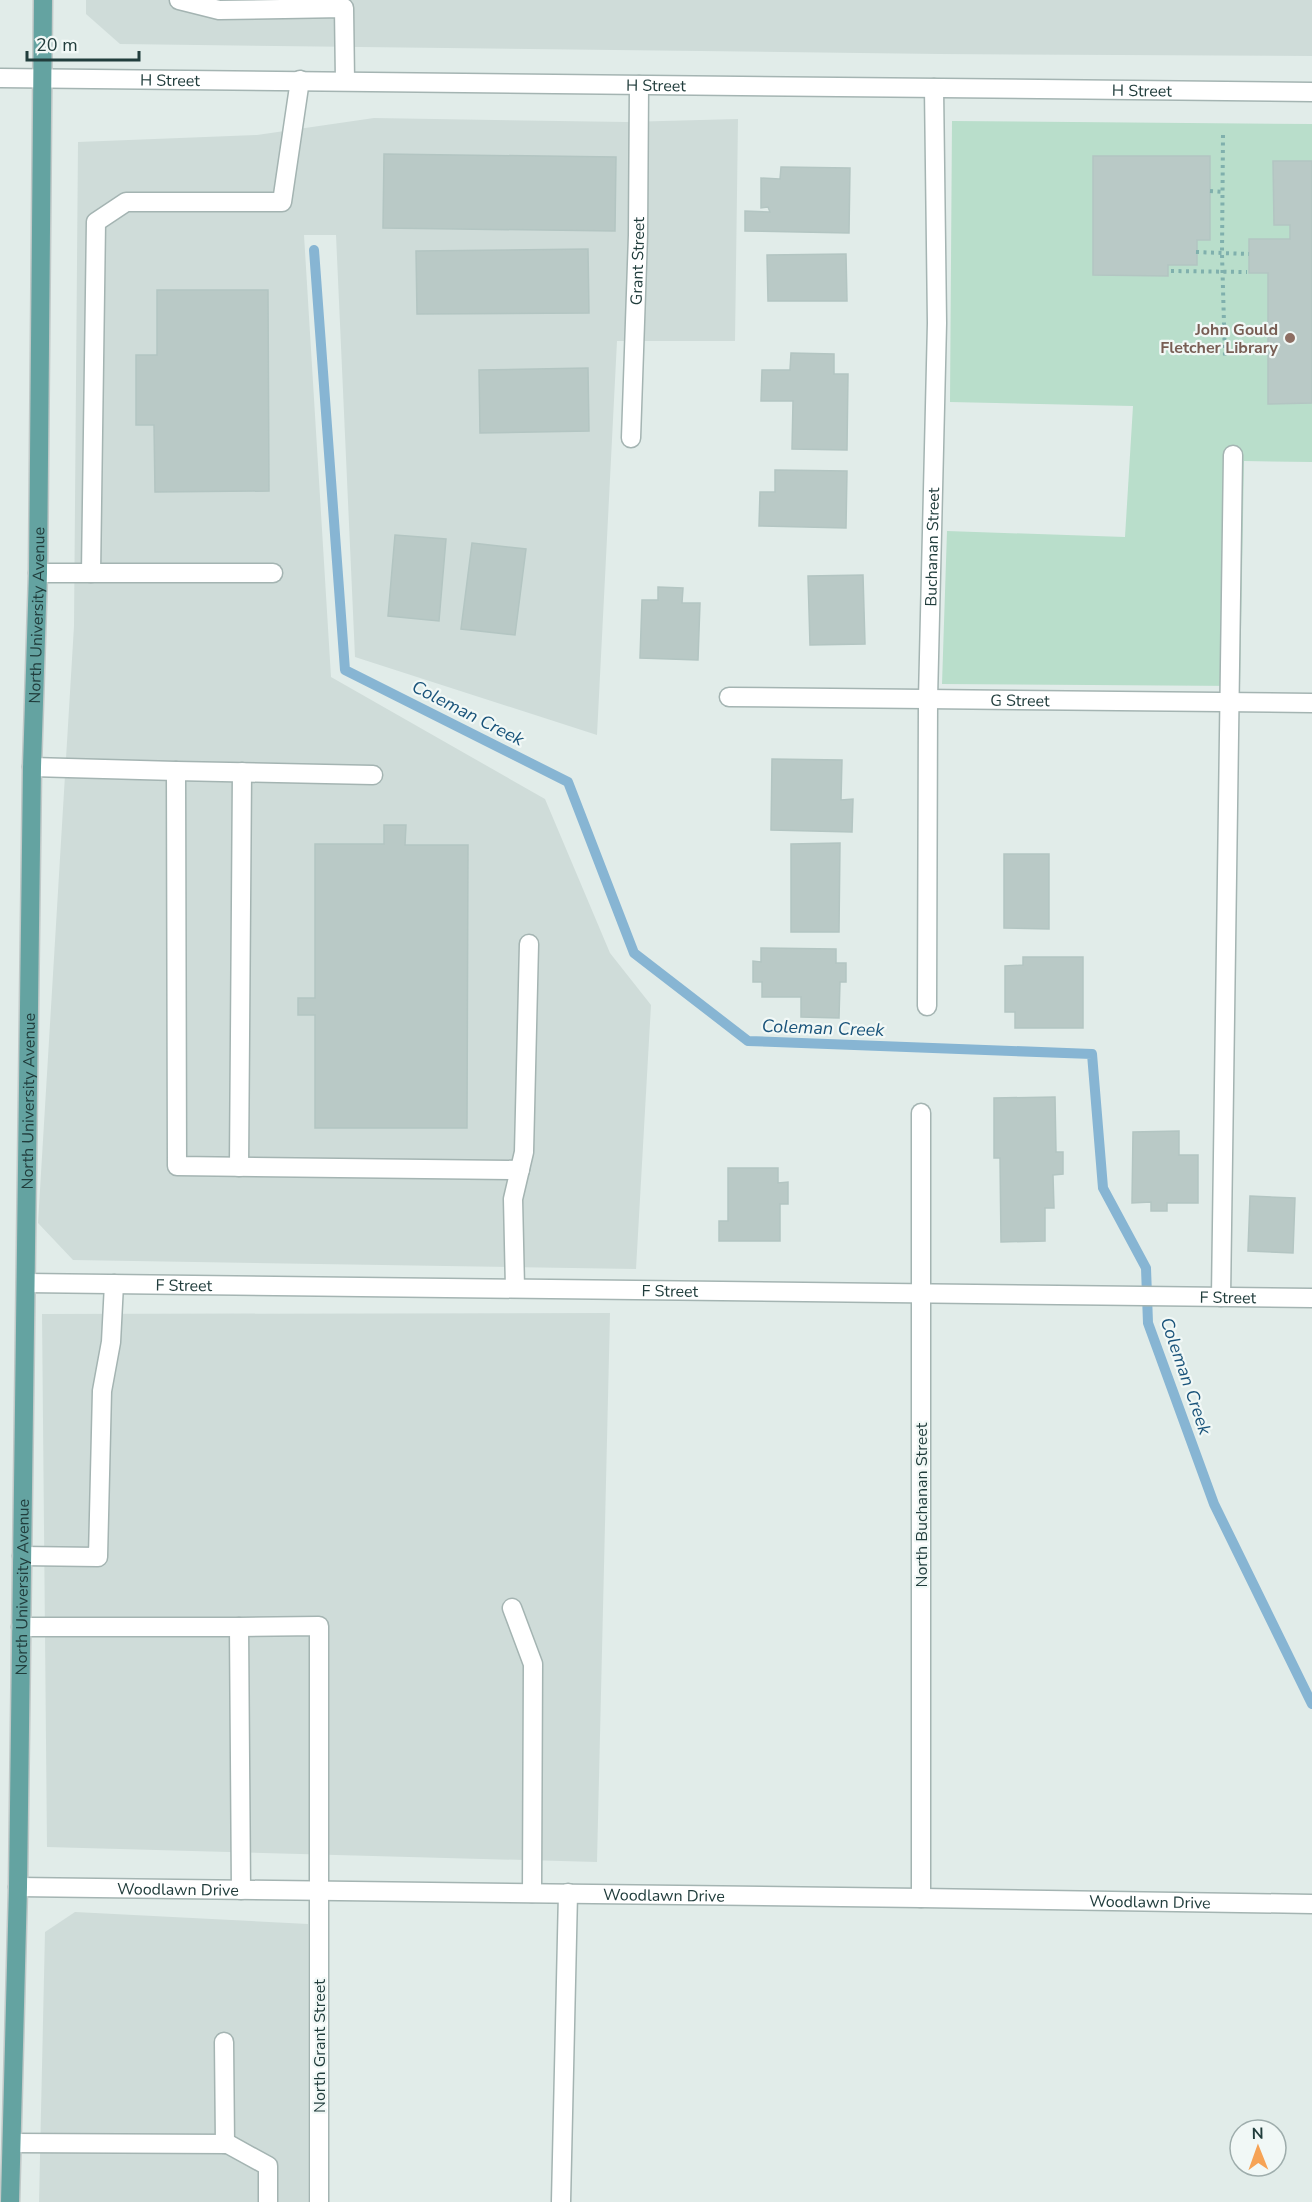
<svg xmlns="http://www.w3.org/2000/svg" width="1312" height="2202" font-family="'Nunito Sans',sans-serif">
  <rect width="100%" height="100%" fill="#e1ece9"/>
  <g fill="#cfdcd9">
    <path d="M86 0H1312V56L939 54 120 44 86 14Z"/>
    <path d="M374 118 626 122 738 119 735 341H617L597 735 355 657 336 235H304L331 677 545 799 610 953 651 1005 636 1269 73 1260 38 1223 74 626 78 142 257 135Z"/>
    <path d="M610 1313 597 1862 47 1847 42 1314Z"/>
    <path d="M75 1912 308 1924V2202H39L45 1932Z"/>
  </g>
  <path fill="#b9decb" d="M952 121 1312 124V462L1244 461 1240 686 942 684 947 531 1125 537 1133 406 950 402Z"/>
  <g fill="none" stroke-linecap="round" stroke-linejoin="round">
    <path stroke="#87b5d3" stroke-width="10" d="M314 250 345 670 568 782 634 953 748 1041 1092 1054 1103 1188 1146 1268 1148 1323 1214 1504 1312 1704"/>
  </g>
  <g fill="#b9c9c6" stroke="#b3c5c2" stroke-width="1.5">
    <path d="M384 154 616 157 615 231 383 228Z"/>
    <path d="M1093 156H1210V240H1197V265H1168V276L1093 275Z"/>
    <path d="M1273 161H1312V403L1268 404V273H1249V239H1290V225H1274Z"/>
    <path d="M781 167 850 168 849 233 745 231V211L770 212 768 207 761 208V178L780 179Z"/>
    <path d="M588 249 589 313 417 314 416 251Z"/>
    <path d="M846 254 847 301H768L767 255Z"/>
    <path d="M157 290H268L269 491 155 492 154 425H136V355H157Z"/>
    <path d="M791 353 834 354V374H848L847 450 792 449 793 401H761L762 370H790Z"/>
    <path d="M588 368 589 431 480 433 479 370Z"/>
    <path d="M775 470 847 471 846 528 759 526 760 492H775Z"/>
    <path d="M395 535 446 539 439 621 388 616Z"/>
    <path d="M472 543 526 549 515 635 461 629Z"/>
    <path d="M863 575 865 644 810 645 808 576Z"/>
    <path d="M658 587 683 588 682 603H700L698 660 640 658 642 600H658Z"/>
    <path d="M772 759 842 760 841 800 853 799 852 832 771 830Z"/>
    <path d="M384 825H406L405 845H468L467 1128H315V1015H298V998H315V844H384Z"/>
    <path d="M840 843 839 932H791V844Z"/>
    <path d="M1004 854H1049V929L1004 928Z"/>
    <path d="M761 948 836 949V963H846V982H840L839 1018 801 1017V997H762V982H753V961L761 962Z"/>
    <path d="M1023 957H1083V1028H1015V1012H1005V966L1023 965Z"/>
    <path d="M1055 1097 1056 1152H1063V1174L1053 1175 1054 1208H1045V1241L1001 1242 1000 1158H994V1098Z"/>
    <path d="M1179 1131V1155H1198V1203H1167V1211H1151V1202L1132 1203 1133 1132Z"/>
    <path d="M728 1168H778V1183L788 1182V1204H780V1241H719V1221H728Z"/>
    <path d="M1250 1196 1295 1198 1293 1253 1248 1251Z"/>
  </g>
  <g fill="none" stroke-linecap="round" stroke-linejoin="round">
    <g stroke="#a4b4b2" stroke-width="21">
      <g id="minor">
        <path d="M179 0 219 10 344 8 345 81"/>
        <path id="s1" d="M0 78 1312 92"/>
        <path id="s2" d="M631 438 638 235 639 85"/>
        <path d="M38 573H273"/>
        <path d="M91 573 96 222 126 202H282L300 80"/>
        <path id="s3" d="M729 697 1312 703"/>
        <path d="M32 767 176 771"/>
        <path d="M373 775 176 771 177 1166 520 1170"/>
        <path id="s4" d="M927 1006 928 699 937 323 934 88"/>
        <path d="M921 1113V1898"/>
        <path d="M239 1167 242 772"/>
        <path id="s5" d="M26 1283 1312 1298"/>
        <path d="M515 1288 513 1199 524 1152 529 944"/>
        <path d="M1221 1297 1233 455"/>
        <path d="M22 1556 98 1557 102 1391 111 1342 114 1284"/>
        <path d="M512 1608 533 1664 532 1893"/>
        <path d="M21 1627H239L241 1890"/>
        <path d="M239 1627 319 1626V2202"/>
        <path id="s6" d="M18 1887 921 1898 1312 1904"/>
        <path d="M224 2042 225 2144"/>
        <path d="M12 2143 228 2144 268 2166V2202"/>
        <path d="M561 2202 568 1893"/>
      </g>
    </g>
    <g stroke="#c1c9c8" stroke-width="21">
      <g id="major">
        <path id="s7" d="M10 2202 18 1887 32 767 38 573 43 0"/>
      </g>
    </g>
    <g stroke="#80b0ad" stroke-width="4" stroke-dasharray="3 4.5" stroke-linecap="butt">
      <path d="M1223 135 1222 254 1225 358"/>
      <path d="M1210 191 1223 192"/>
      <path d="M1196 252 1249 254"/>
      <path d="M1171 271 1247 272"/>
    </g>
    <use href="#minor" stroke="#fff" stroke-width="18"/>
    <use href="#major" stroke="#64a3a1" stroke-width="18"/>
  </g>
  <circle fill="#8d6e63" stroke="#f1f8f6" stroke-width="2" cx="1290" cy="338" r="6"/>
  <g text-anchor="middle" stroke-width="4.5" stroke-linejoin="round" paint-order="stroke">
    <g font-size="16" fill="#213d3c" stroke="#f1f8f6">
      <text dy="6" stroke="none"><textPath href="#s1" startOffset="170">H Street</textPath></text>
      <text dy="6" stroke="none"><textPath href="#s1" startOffset="656">H Street</textPath></text>
      <text dy="6" stroke="none"><textPath href="#s1" startOffset="1142">H Street</textPath></text>
      <text dy="6" stroke="none"><textPath href="#s2" startOffset="177">Grant Street</textPath></text>
      <text dy="6" stroke="none"><textPath href="#s4" startOffset="459">Buchanan Street</textPath></text>
      <text dy="6" stroke="none"><textPath href="#s7" startOffset="1587">North University Avenue</textPath></text>
      <text dy="6" stroke="none"><textPath href="#s3" startOffset="291">G Street</textPath></text>
      <text dy="6" stroke="none"><textPath href="#s7" startOffset="1101">North University Avenue</textPath></text>
      <text dy="6" stroke="none"><textPath href="#s5" startOffset="158">F Street</textPath></text>
      <text dy="6" stroke="none"><textPath href="#s5" startOffset="644">F Street</textPath></text>
      <text dy="6" stroke="none"><textPath href="#s5" startOffset="1202">F Street</textPath></text>
      <text transform="translate(921 1505) rotate(-90)" y="6">North Buchanan Street</text>
      <text dy="6" stroke="none"><textPath href="#s7" startOffset="615">North University Avenue</textPath></text>
      <text dy="6" stroke="none"><textPath href="#s6" startOffset="160">Woodlawn Drive</textPath></text>
      <text dy="6" stroke="none"><textPath href="#s6" startOffset="646">Woodlawn Drive</textPath></text>
      <text dy="6" stroke="none"><textPath href="#s6" startOffset="1132">Woodlawn Drive</textPath></text>
      <text transform="translate(319 2046) rotate(-90)" y="6">North Grant Street</text>
    </g>
    <g font-size="16" font-weight="bold" fill="#785e54" stroke="#f1f8f6" text-anchor="end">
      <text x="1278" y="335">John Gould<tspan x="1278" dy="18">Fletcher Library</tspan></text>
    </g>
    <g font-size="18" font-style="italic" fill="#19537a" stroke="#f1f8f6">
      <text transform="translate(468 713) rotate(27)" y="6">Coleman Creek</text>
      <text transform="translate(823 1028) rotate(2)" y="6">Coleman Creek</text>
      <text transform="translate(1186 1376) rotate(71)" y="6">Coleman Creek</text>
    </g>
  </g>
  <g transform="translate(1258 2148) rotate(359)"><circle r="28" fill="#f1f8f6" stroke="#9eadac" stroke-width="1.5"/>
  <path d="M0-4.5L10 22L0 15L-10 22Z" fill="#f6a355"/>
  <text y="-9" font-size="16" font-weight="bold" text-anchor="middle" fill="#213d3c">N</text>
  </g>
  <path d="M27 51v9h112v-9" fill="none" stroke="#213d3c" stroke-width="3"/>
  <text x="36" y="51" font-size="18" fill="#213d3c" stroke="#f1f8f6" stroke-width="4.5" paint-order="stroke">20 m</text>
</svg>
